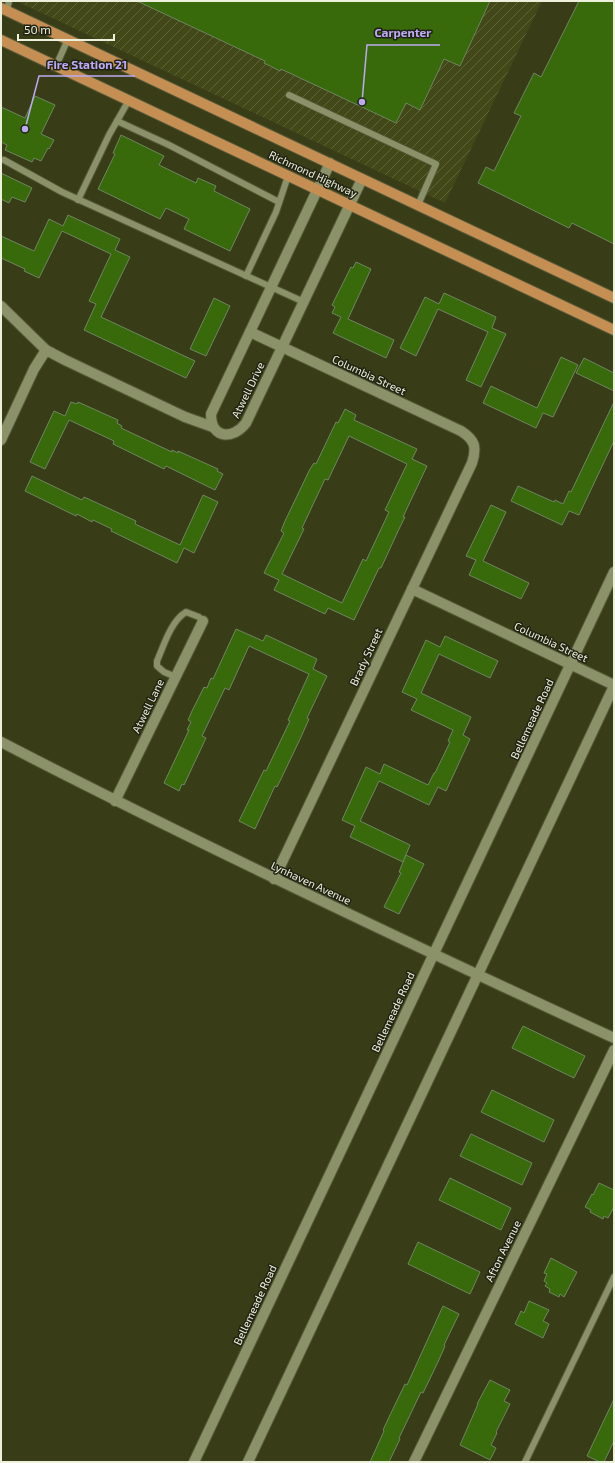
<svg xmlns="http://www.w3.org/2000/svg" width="615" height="1463" font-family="'Exo 2',sans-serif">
  <defs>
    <pattern id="industrial-furrows" width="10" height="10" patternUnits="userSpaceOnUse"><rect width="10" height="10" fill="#434819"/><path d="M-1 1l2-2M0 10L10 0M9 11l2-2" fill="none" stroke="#5e633a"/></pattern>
  </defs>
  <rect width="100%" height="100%" fill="#393d17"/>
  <path fill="url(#industrial-furrows)" d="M16 1H542L445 203Z"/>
  <g fill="#386a0b" stroke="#6e8562" fill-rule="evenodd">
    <path d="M137 1H490L460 66 444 59 420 110 406 103 396 123 281 69 280 71 264 63 265 61Z"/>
    <path d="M579 1H614V244L572 223 569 228 478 183 486 167 494 171 521 116 514 113 534 73 541 77Z"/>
    <path d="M35 96 55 105 41 134 54 140 49 149 48 148 41 161 34 158 32 162 5 150 7 145 1 142V107L25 118Z"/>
    <path d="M121 135 164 156 159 165 196 183 198 178 216 186 214 191 250 209 230 251 184 229 189 219 166 208 160 219 98 189 115 154 113 153Z"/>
    <path d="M1 173 32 188 25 202 12 197 9 203 1 199Z"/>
    <path d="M68 215 120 239 115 250 130 257 101 317 195 361 186 378 84 330 96 304 89 301 111 254 62 231 39 278 24 271 25 269 1 258V236L34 251 49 219 63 226Z"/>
    <path d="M356 262 371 269 348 319 394 340 386 358 333 333 341 317 332 313 335 307 332 305 351 267 353 268Z"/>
    <path d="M444 293 496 317 492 328 506 334 481 387 466 380 488 332 438 309 416 356 400 348 425 297 439 304Z"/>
    <path d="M214 298 230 306 206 356 190 349Z"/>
    <path d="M561 357 578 365 553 417 543 413 536 428 483 403 491 386 537 408Z"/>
    <path d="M584 358 614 373V391L576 373Z"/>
    <path d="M71 402 77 404 78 402 118 420 117 423 122 426 121 428 172 452V450L178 453V451L218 469 217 471 223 474 215 490 166 466 164 469 113 444 114 441 69 420 45 469 30 462 54 411 65 416Z"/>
    <path d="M614 402V441L579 515 569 511 562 525 511 501 518 486 554 502 555 500 563 504 569 491 571 492Z"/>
    <path d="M345 409 356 415 354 420 417 449 412 459 427 466 403 517H405L400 527 381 568H379L354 620 328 608 325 614 274 590 279 580 264 573 284 533 281 531 285 521 310 469 314 463 316 464 336 422 338 423ZM349 436 407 464 385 510 389 512 366 561 363 559 342 603 282 574 304 529 302 528 325 479 328 480Z"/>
    <path d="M32 476 82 500 84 497 136 521 135 524 180 545 203 495 218 502 194 553 184 548 177 563 111 531 112 529 93 520 92 522 77 514 76 516 25 491Z"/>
    <path d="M491 505 506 512 483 561 529 583 521 599 469 575 476 560 466 556Z"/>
    <path d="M236 629 263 641 266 635 317 659 313 669 327 676 307 718 309 719 301 737 281 779 277 787 275 786 255 829 239 821 264 770 266 771 290 721 288 720 309 674 249 646 229 690 225 688 202 736 206 738 184 785 182 784 179 791 164 783 189 730H187L191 722 188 720 192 711 204 687 207 688 211 678 213 679Z"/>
    <path d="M445 636 498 661 490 678 439 654 421 693 471 717 463 735 470 739 446 791 438 787 429 805 379 781 360 821 410 845 403 862 350 837 355 826 342 820 366 767 380 774 384 764 428 785 434 773H435L450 742 448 741 453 730 411 710 417 699 402 692 426 640 440 647Z"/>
    <path d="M406 855 424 864 399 914 384 907 401 873 399 872Z"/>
    <path d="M523 1026 585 1056 574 1078 512 1048Z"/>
    <path d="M492 1090 554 1120 544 1142 481 1112Z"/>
    <path d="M471 1134 532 1163 522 1185 460 1156Z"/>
    <path d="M450 1178 511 1208 501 1230 439 1200Z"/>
    <path d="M599 1183 614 1190V1207L608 1218 604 1216 603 1219 590 1212 591 1210 585 1207 592 1194 593 1195Z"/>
    <path d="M418 1242 480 1272 470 1294 408 1264Z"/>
    <path d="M551 1258 577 1272 564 1297 560 1294 559 1297 549 1292 550 1289 545 1286 547 1283 544 1281 547 1274 544 1273Z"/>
    <path d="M529 1301 549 1310 543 1321 549 1324 543 1338 515 1324 521 1311 524 1313Z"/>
    <path d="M443 1306 459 1314 444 1345 445 1346 438 1362 423 1393 421 1392 399 1438 400 1439 389 1462H370L384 1431 383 1430 390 1415 405 1384 407 1385Z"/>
    <path d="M490 1380 510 1390 504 1401 510 1404 496 1432 497 1433 491 1445 496 1448 490 1460 460 1445 478 1404H477Z"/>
    <path d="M614 1399V1441L604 1462H600L587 1456Z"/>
  </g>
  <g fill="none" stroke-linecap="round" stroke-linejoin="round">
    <g stroke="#565939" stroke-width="8">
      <g id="service">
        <path d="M7 10 9 1"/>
        <path d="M56 66 68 39"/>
        <path d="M289 95 436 164 418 205"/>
        <path d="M117 121 169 145 279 202"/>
        <path d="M4 160 62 192 304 302"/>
        <path d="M78 200 109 135 129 100"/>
        <path d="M246 276 276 212 288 176"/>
        <path d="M176 677 164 672 157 666V661C164 645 171 621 186 612L199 617 203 621"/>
        <path d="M525 1462 614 1277"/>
      </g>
    </g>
    <g stroke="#565939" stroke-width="12">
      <g id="minor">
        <path d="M330 163 211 414C211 439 233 440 246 423L362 179"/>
        <path d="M1 306 46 350 65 360 185 417 213 427"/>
        <path d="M250 332 461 431C475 440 477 447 472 463L274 879"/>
        <path d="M1 440 34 369 46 350"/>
        <path d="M412 589 614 685"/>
        <path d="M1 742C202 846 408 943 614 1038"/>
        <path d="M115 801 203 621"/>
        <path d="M414 1462 614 1050"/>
      </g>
    </g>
    <g stroke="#565939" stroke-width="12">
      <g id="secondary">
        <path d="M194 1462 614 572"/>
        <path d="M248 1462 614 686"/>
      </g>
    </g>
    <g stroke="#565939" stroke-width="12">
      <g id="primary">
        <path d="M1 8 614 298"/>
        <path d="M1 40 614 330"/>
      </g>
    </g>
    <use href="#service" stroke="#8b9168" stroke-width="6"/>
    <use href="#minor" stroke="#8b9168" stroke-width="10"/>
    <use href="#secondary" stroke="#8b9168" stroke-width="10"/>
    <use href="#primary" stroke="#c58f53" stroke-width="10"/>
  </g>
  <g text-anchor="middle" stroke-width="3" stroke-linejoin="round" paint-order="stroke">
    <g font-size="11" fill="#edf0db" stroke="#212312">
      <text transform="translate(313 174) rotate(25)" y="4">Richmond Highway</text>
      <text transform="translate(369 375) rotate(25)" y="4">Columbia Street</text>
      <text transform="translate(248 390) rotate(-64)" y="4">Atwell Drive</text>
      <text transform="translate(551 642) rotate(25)" y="4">Columbia Street</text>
      <text transform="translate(366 657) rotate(-65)" y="4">Brady Street</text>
      <text transform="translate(148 706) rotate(-64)" y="4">Atwell Lane</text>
      <text transform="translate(532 719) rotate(-65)" y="4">Bellemeade Road</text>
      <text transform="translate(311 883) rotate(25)" y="4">Lynhaven Avenue</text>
      <text transform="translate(393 1012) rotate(-65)" y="4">Bellemeade Road</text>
      <text transform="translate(503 1251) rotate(-64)" y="4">Afton Avenue</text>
      <text transform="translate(255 1305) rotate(-65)" y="4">Bellemeade Road</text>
    </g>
  </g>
  <path fill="none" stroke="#bcaaf6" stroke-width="1.5" d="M362 102L367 45H440M25 129L39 76H135"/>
  <g fill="#bcaaf6" stroke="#212312" stroke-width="1.5">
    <circle cx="362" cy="102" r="4"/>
    <circle cx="25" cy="129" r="4"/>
  </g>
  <g font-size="12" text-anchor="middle" font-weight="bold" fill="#bcaaf6" stroke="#212312" stroke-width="3" stroke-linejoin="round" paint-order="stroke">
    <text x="403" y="37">Carpenter</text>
    <text x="87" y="69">Fire Station 21</text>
  </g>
  <rect width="615" height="1463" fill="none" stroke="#edf0db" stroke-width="4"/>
  <path d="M18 34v6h96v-6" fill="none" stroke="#edf0db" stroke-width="2"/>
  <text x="24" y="34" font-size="12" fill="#edf0db" stroke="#212312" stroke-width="3" paint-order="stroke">50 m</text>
</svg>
